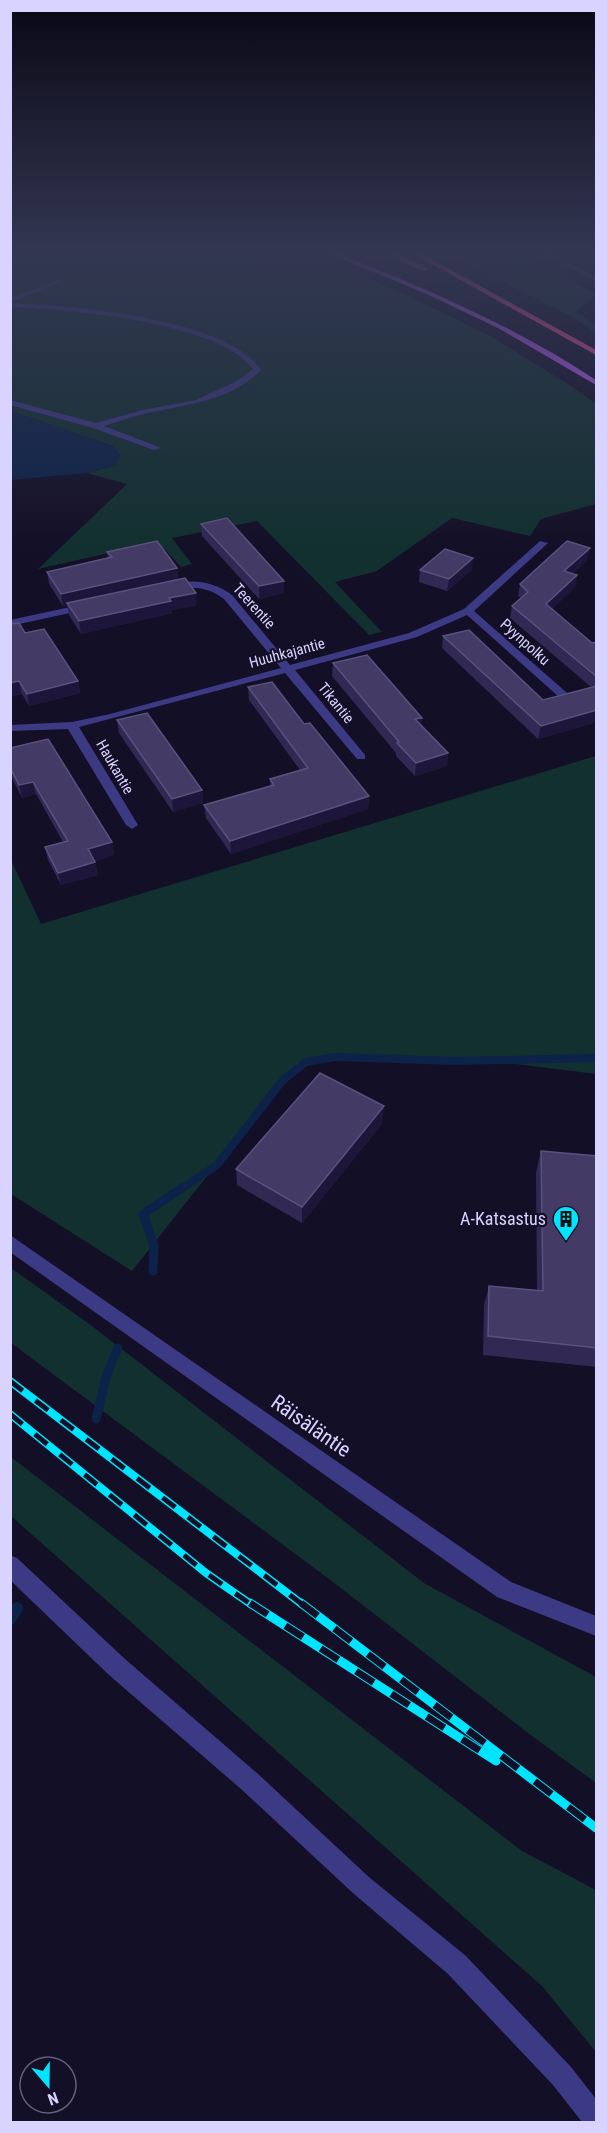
<svg xmlns="http://www.w3.org/2000/svg" width="607" height="2133" font-family="'Roboto Condensed',sans-serif">
  <rect width="100%" height="100%" fill="#130f26"/>
  <g fill="#12302f">
    <path d="M10 252H305L411 297 490 336 565 382 596 404V504L541 519 530 536 452 518 377 571 335 582 382 632 369 635 257 521 172 538 192 564 181 567 158 542 38 569 127 484 87 473 115 465 113 446 11 411Z"/>
    <path d="M443 252H513L596 294 576 312 596 325V333L571 316Z"/>
    <path d="M552 252H596V274Z"/>
    <path d="M596 756V1074L516 1064 335 1057 306 1062 283 1080 132 1271 11 1194V860L41 924Z"/>
    <path d="M11 1268 92 1326 424 1583 596 1677V1783L532 1736 329 1579 11 1343Z"/>
    <path d="M11 1457 522 1851 596 1890V2052L542 1986 11 1516Z"/>
  </g>
  <path fill="#0c2248" d="M11 411 113 446 121 457 115 465 87 473 11 480Z"/>
  <g fill="none" stroke-linecap="round" stroke-linejoin="round">
    <path stroke="#0c2248" stroke-width="8" d="M180 1190 217 1165 283 1080 306 1062 335 1057 456 1061 596 1058"/>
    <g stroke="#0c2248" stroke-width="9">
      <path d="M153 1271 154 1245 143 1214 182 1188"/>
      <path d="M96 1419 107 1374 118 1348"/>
    </g>
    <path stroke="#0c2248" stroke-width="12" d="M10 1619 17 1608"/>
    <g fill="#3d3a85" fill-rule="evenodd">
      <path d="M539 252H546L596 277V281Z"/>
      <path d="M60 279 65 280 10 303V298Z"/>
      <path d="M10 303C70 305 227 318 261 370 229 402 186 404 144 414 131 417 117 422 104 426L161 448 154 450 93 428 10 405V400L96 423 143 410 196 400 237 381 253 369C221 322 65 309 10 307Z"/>
      <path d="M540 541 548 543 474 611 567 693V697H559L467 615 417 637 295 670 365 755V759H357L285 673 79 727 138 825 132 829 126 825 68 729 10 731V725L72 722 110 714 281 668 224 599C207 586 192 586 171 590L168 589V585C191 579 211 580 232 595L290 665 409 633 464 609Z"/>
      <path d="M89 603 94 606 93 608 10 626V620Z"/>
      <path d="M10 1235 511 1582 596 1616V1636L497 1597 10 1252Z"/>
      <path d="M10 1555 17 1558 125 1659 257 1773 370 1878 466 1956 571 2067 596 2099V2122H582L553 2085 448 1974 354 1894 241 1789 109 1675 10 1580Z"/>
    </g>
    <path fill="#c25bff" fill-rule="evenodd" d="M326 252H334C425 288 514 326 596 380V385L498 328 431 296Z"/>
    <g fill="#ff4fa3" fill-rule="evenodd">
      <path d="M384 252H393L429 269 422 271Z"/>
      <path d="M410 252H419L596 350V355Z"/>
    </g>
    <g stroke="#00e5ff" stroke-width="8">
      <g id="rail-far1">
        <path d="M10 1381 303 1605"/>
        <path d="M10 1414 206 1573 252 1605"/>
      </g>
    </g>
    <g stroke="#00e5ff" stroke-width="9">
      <g id="rail">
        <path d="M250 1603 496 1761"/>
        <path d="M301 1603 596 1828"/>
      </g>
    </g>
    <use href="#rail-far1" stroke="#130f26" stroke-width="5" stroke-dasharray="16" stroke-linecap="butt"/>
    <use href="#rail" stroke="#130f26" stroke-width="7" stroke-dasharray="21" stroke-linecap="butt"/>
  </g>
  <g fill="#312854">
    <path d="M201 524 284 593 259 599 202 536Z"/>
    <path d="M107 552 177 568 178 580 197 605 172 610V613L81 634 69 615 67 605 63 606 49 584 47 572 108 558Z"/>
    <path d="M587 560 572 574 577 575 575 587 552 609 592 643 597 642V722L538 739 442 648 443 636 543 700 591 687 510 618 512 606 521 598 518 596 520 584Z"/>
    <path d="M420 570H472L447 591 419 582Z"/>
    <path d="M10 624 25 633 78 681 80 693 29 706 22 694 10 696Z"/>
    <path d="M333 663 422 718 421 725 448 753 447 766 415 776 396 756V753L332 676Z"/>
    <path d="M248 687 304 724 369 796 368 809 231 854 206 818 204 805 270 786V779L300 770 249 700Z"/>
    <path d="M117 720 202 790 203 803 173 812 119 733Z"/>
    <path d="M10 748 112 842 114 855 95 861 98 875 61 885 48 860 45 847 63 842 36 794 22 798 10 774Z"/>
    <path d="M382 1124 302 1223 237 1185 236 1169Z"/>
    <path d="M541 1151 597 1156V1367L483 1355 484 1305 489 1286 537 1291 536 1172Z"/>
  </g>
  <g fill="#1d163a">
    <path d="M590 548 587 560 562 583 564 571Z"/>
    <path d="M473 558 472 570 447 591 449 579Z"/>
    <path d="M177 568 178 580 67 603V605L63 606 61 594Z"/>
    <path d="M577 575 575 587 544 617 546 604Z"/>
    <path d="M284 581V593L259 599V586Z"/>
    <path d="M196 593 197 605 172 610V613L81 634 79 621 169 598Z"/>
    <path d="M19 681 22 694 10 696V683Z"/>
    <path d="M78 681 80 693 29 706 27 694Z"/>
    <path d="M597 710V722L538 739 541 726Z"/>
    <path d="M422 718 421 730 415 719Z"/>
    <path d="M448 753 447 766 415 776 416 763Z"/>
    <path d="M33 782 36 794 22 798 19 785Z"/>
    <path d="M202 790 203 803 173 812 172 799Z"/>
    <path d="M369 796 368 809 231 854 230 841Z"/>
    <path d="M112 842 114 855 91 862 88 849Z"/>
    <path d="M95 862 98 875 61 885 58 873Z"/>
    <path d="M384 1106 382 1124 302 1223V1207Z"/>
  </g>
  <g fill="#433a66" stroke="#5a527e" stroke-width="1.5">
    <path d="M227 518 284 581 259 586 201 524Z"/>
    <path d="M157 541 177 568 61 594 47 572 112 557 107 552Z"/>
    <path d="M567 541 590 548 564 571 577 575 546 604 592 643 597 642V677L512 606 528 592 520 584Z"/>
    <path d="M445 549 473 558 449 579 420 570Z"/>
    <path d="M185 578 196 593 169 598 171 601 79 621 67 603Z"/>
    <path d="M19 623 25 633 44 629 78 681 27 694 19 681 10 683V624Z"/>
    <path d="M469 630 543 700 597 686V710L541 726 443 636Z"/>
    <path d="M367 655 422 718 415 719 448 753 416 763 397 743 399 742 333 663Z"/>
    <path d="M272 682 304 724 310 723 369 796 230 841 204 805 274 785 270 779 308 768 248 687Z"/>
    <path d="M147 713 202 790 172 799 117 720Z"/>
    <path d="M48 739 112 842 88 849 95 862 58 873 45 847 68 841 33 782 19 785 10 767V748Z"/>
    <path d="M320 1073 384 1106 302 1207 236 1169Z"/>
    <path d="M541 1151 597 1156V1348L488 1336 489 1286 543 1291Z"/>
  </g>
  <linearGradient id="sky" x2="0" y2="1"><stop stop-color="#0a0815"/><stop offset="0.46" stop-color="#333752"/><stop offset="1" stop-color="#333752" stop-opacity="0"/></linearGradient>
  <rect width="607" height="550" fill="url(#sky)"/>
  <defs>
    <g id="building-pin" transform="scale(1.35)"><path d="M0 17L-7.5 6A9.5 9.5 0 1 1 7.5 6Z" fill="#00e5ff" stroke="#130f26"/><path d="M-4-6H4V6H1V3H-1V6H-4ZM-2.5-4.3h1.7v1.8h-1.7ZM.8-4.3h1.7v1.8H.8ZM-2.5-1h1.7V.8h-1.7ZM.8-1h1.7V.8H.8Z" fill="#111"/></g>
  </defs>
  <g fill-rule="evenodd">
    <use href="#building-pin" x="566" y="1219"/>
  </g>
  <g text-anchor="middle" stroke-width="4.5" stroke-linejoin="round" paint-order="stroke">
    <g font-size="15" fill="#d9d4ff" stroke="#130f26">
      <text transform="translate(254 606) rotate(48)" y="5">Teerentie</text>
      <text transform="translate(525 642) rotate(42)" y="5">Pyynpolku</text>
      <text transform="translate(287 653) rotate(-15)" y="5">Huuhkajantie</text>
      <text transform="translate(336 703) rotate(51)" y="5">Tikantie</text>
      <text transform="translate(115 767) rotate(60)" y="5">Haukantie</text>
    </g>
    <g font-size="18" fill="#d9d4ff" stroke="#130f26" text-anchor="end">
      <text x="546" y="1225">A-Katsastus</text>
    </g>
    <g font-size="21" fill="#d9d4ff" stroke="#130f26">
      <text transform="translate(311 1426) rotate(35)" y="7">Räisäläntie</text>
    </g>
  </g>
  <rect width="607" height="2133" fill="none" stroke="#d9d4ff" stroke-width="24"/>
  <g transform="translate(48 2085) rotate(160)"><circle r="28" fill="#130f26" stroke="#625e7d" stroke-width="1.5"/>
  <path d="M0-4.5L10 22L0 15L-10 22Z" fill="#00e5ff"/>
  <text y="-9" font-size="16" font-weight="bold" text-anchor="middle" fill="#d9d4ff">N</text>
  </g>
</svg>
